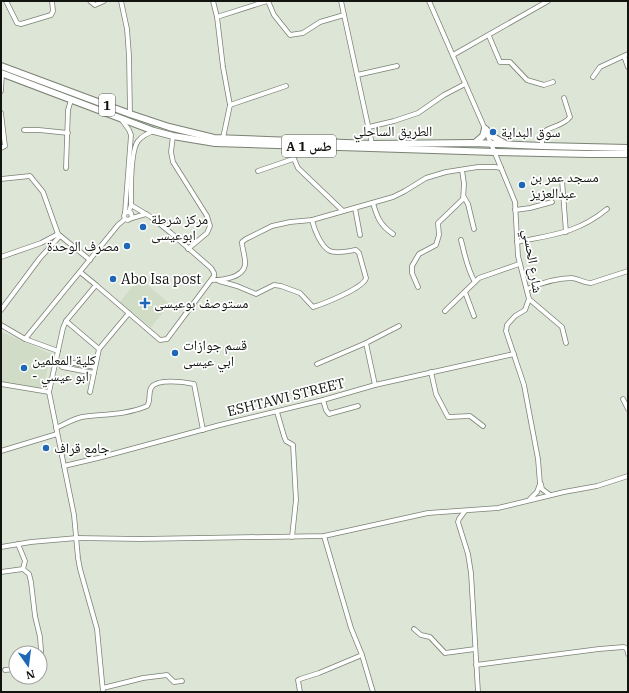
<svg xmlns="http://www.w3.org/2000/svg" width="629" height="693" font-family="'IBM Plex Serif','Noto Naskh Arabic',serif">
  <rect width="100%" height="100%" fill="#dce5d6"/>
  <g fill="#d0dcc6">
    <path d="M139 278 170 304 151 327 120 302Z"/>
    <path d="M1 332 51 354 43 388 1 382Z"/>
  </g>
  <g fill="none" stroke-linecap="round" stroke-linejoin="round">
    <g stroke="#7a8274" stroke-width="5.5">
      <g id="minor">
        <path d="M6 1 17 23 21 24 51 15 53 11 52 1"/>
        <path d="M90 1 95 5 104 1"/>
        <path d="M121 1 127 29 129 56 130 114"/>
        <path d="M213 1 217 17 223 67 230 105 223 138"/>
        <path d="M268 1 274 15 290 35 303 33 320 22 344 15"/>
        <path d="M341 1 372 144"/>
        <path d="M429 1 485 129 515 202 518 256 529 299 525 310 515 316 507 325 506 331 524 385 538 459 540 484 537 492 530 499"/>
        <path d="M217 17 267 1"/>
        <path d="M489 36 500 62H510L527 80 544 85 553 82"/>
        <path d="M453 55 548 1"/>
        <path d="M624 56 628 67"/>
        <path d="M357 75 397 66"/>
        <path d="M593 77 600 67 628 54"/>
        <path d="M1 91 2 74"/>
        <path d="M230 105 286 86"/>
        <path d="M1 113 5 146 1 148"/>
        <path d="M122 120 129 130 131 135 125 213"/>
        <path d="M369 127 394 121 418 113 444 95 465 84"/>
        <path d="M24 130H39L68 133"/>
        <path d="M173 136 171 152 173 162 207 216 210 226 207 233 188 249"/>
        <path d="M288 145 298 168 343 211"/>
        <path d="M542 146V133C550 126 564 126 570 117L564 98"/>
        <path d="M66 168 68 110 71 100"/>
        <path d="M258 171 293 159"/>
        <path d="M1 179 30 176 43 192 58 234 90 260"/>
        <path d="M562 180 566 232"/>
        <path d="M464 197 468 204 474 229"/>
        <path d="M373 203C377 217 380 225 393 234"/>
        <path d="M355 208 360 235"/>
        <path d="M515 210 530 208 552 202"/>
        <path d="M129 212 131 205C131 191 130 151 138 141 142 136 148 133 154 131"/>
        <path d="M132 218 146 214"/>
        <path d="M461 240C465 255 467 269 475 282"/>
        <path d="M517 242C552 235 578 233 607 209"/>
        <path d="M1 257 41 243 58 234"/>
        <path d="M80 272 96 285 66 321 63 328 49 392 74 515 78 558 80 569 97 629 103 692"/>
        <path d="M212 280C222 280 243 278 245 265 246 258 242 249 242 242L246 239 272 226 290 222 312 220 393 197 405 191 426 178 446 172 478 167H495L501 168"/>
        <path d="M219 281 237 286 256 294 274 285 281 286 300 293 313 307C323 304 364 288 366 278L359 253 356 250C348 251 337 254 330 251 321 247 314 229 312 220"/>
        <path d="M96 285 160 340 167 339 214 276V273L211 268 171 233 151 217 131 205"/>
        <path d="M418 287 412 273V266L419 254 436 245 439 235 438 223 463 199 464 184 462 170"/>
        <path d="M527 289C541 283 557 278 572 278 579 279 584 283 591 283L628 271"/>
        <path d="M465 292 474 316"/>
        <path d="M529 299 562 327 566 343"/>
        <path d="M1 310 40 258 60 236"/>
        <path d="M445 311 479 278 519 264"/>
        <path d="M66 321 99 349"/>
        <path d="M1 325 25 339"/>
        <path d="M366 343 399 326"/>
        <path d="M58 351 25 339 118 225 125 219 128 220 132 218 131 213 128 212 125 213 124 216 125 219"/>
        <path d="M317 364 366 343 375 385"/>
        <path d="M431 372 436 394 448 417 470 416 483 426"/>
        <path d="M94 373 62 367V362L63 361 95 367"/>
        <path d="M1 384 49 392"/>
        <path d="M90 392 99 349 129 313"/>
        <path d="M623 399 628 409"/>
        <path d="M323 400 326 410 329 414 358 406"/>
        <path d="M277 412 284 436 286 441 293 445 296 500 292 537"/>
        <path d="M56 428C65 424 73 419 82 417 104 414 126 415 147 406 151 401 148 394 151 388 156 378 185 382 194 384L203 430"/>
        <path d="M1 451 57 434"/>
        <path d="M64 466 98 458 220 425 323 400 375 385 514 354"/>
        <path d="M541 484 542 489 550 495"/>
        <path d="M465 511 459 519 458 522 468 554 471 573 478 692"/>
        <path d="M18 544 25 561 23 569 29 574 31 582 35 616 40 637 42 664 40 665"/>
        <path d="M1 547 31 542 77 538 140 539 324 536 428 513 498 508 564 492 597 486 628 476"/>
        <path d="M1 572 23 569"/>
        <path d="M414 629 421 635 430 637 445 653 475 649"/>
        <path d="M362 655 373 692"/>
        <path d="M476 665 599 649 624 647 627 649 628 654"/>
        <path d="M5 670 16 669"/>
        <path d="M103 688 143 678 167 675 174 682 182 681"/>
        <path d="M300 692 298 680 300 679 319 673 362 655 351 628 324 536"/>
      </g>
    </g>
    <g stroke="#7a8274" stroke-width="8">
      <g id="highway">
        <path d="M1 66 130 114 169 127 214 138 372 144 474 143 542 146 628 148"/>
        <path d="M1 73 154 131 173 136 215 143 495 152 589 154H628"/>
        <path d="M485 129 495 138 504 143"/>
        <path d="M475 143 483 136 485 129"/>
      </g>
    </g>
    <use href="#minor" stroke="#fff" stroke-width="4"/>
    <use href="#highway" stroke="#fff" stroke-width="6"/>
  </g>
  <g fill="#1e66b6" stroke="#fff" stroke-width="1.5">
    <circle cx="493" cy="132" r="4"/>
    <circle cx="522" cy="185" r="4"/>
    <circle cx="143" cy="227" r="4"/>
    <circle cx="127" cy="246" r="4"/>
    <circle cx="113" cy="279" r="4"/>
    <path d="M143 297h4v4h4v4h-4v4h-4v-4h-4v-4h4z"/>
    <circle cx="175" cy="353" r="4"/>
    <circle cx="24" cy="368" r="4"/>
    <circle cx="46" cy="448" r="4"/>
  </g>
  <g text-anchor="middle" stroke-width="3.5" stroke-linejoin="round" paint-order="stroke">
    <g fill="#fff" stroke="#585a57" stroke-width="1">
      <rect x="99" y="94" width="16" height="22" rx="3"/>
      <rect x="282" y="135" width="54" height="22" rx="3"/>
    </g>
    <g font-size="13" font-weight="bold" fill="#11140f">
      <text x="107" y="110">1</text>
      <text x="309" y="151">A 1 طس</text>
    </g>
    <g font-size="14" fill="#11140f" stroke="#fff">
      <text x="393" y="136">الطريق الساحلي</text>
      <text transform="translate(533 261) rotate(81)" y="5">شارع الحسي</text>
      <text transform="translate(286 397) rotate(-14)" y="5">ESHTAWI STREET</text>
    </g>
    <g font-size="14" fill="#11140f" stroke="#fff" text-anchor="start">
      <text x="501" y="137">سوق البداية</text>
      <text x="530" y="182">مسجد عمر بن<tspan x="530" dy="16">عبدالعزيز</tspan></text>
      <text x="151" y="224">مركز شرطة<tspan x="151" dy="16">ابوعيسى</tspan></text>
      <text x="119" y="251" text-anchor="end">مصرف الوحدة</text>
      <text x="121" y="284">Abo Isa post</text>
      <text x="154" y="308">مستوصف بوعيسى</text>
      <text x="183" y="350">قسم جوازات<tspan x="183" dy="16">ابي عيسى</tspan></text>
      <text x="32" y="365">كلية المعلمين<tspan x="32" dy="16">- ابو عيسي</tspan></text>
      <text x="54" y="453">جامع قراف</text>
    </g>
  </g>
  <rect width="629" height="693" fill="none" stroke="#11140f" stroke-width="4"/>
  <g transform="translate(28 665) rotate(166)"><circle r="19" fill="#ffffff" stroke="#a0a19f"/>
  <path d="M0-3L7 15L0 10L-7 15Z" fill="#1e66b6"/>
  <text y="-6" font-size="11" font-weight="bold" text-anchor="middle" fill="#11140f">N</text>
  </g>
</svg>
